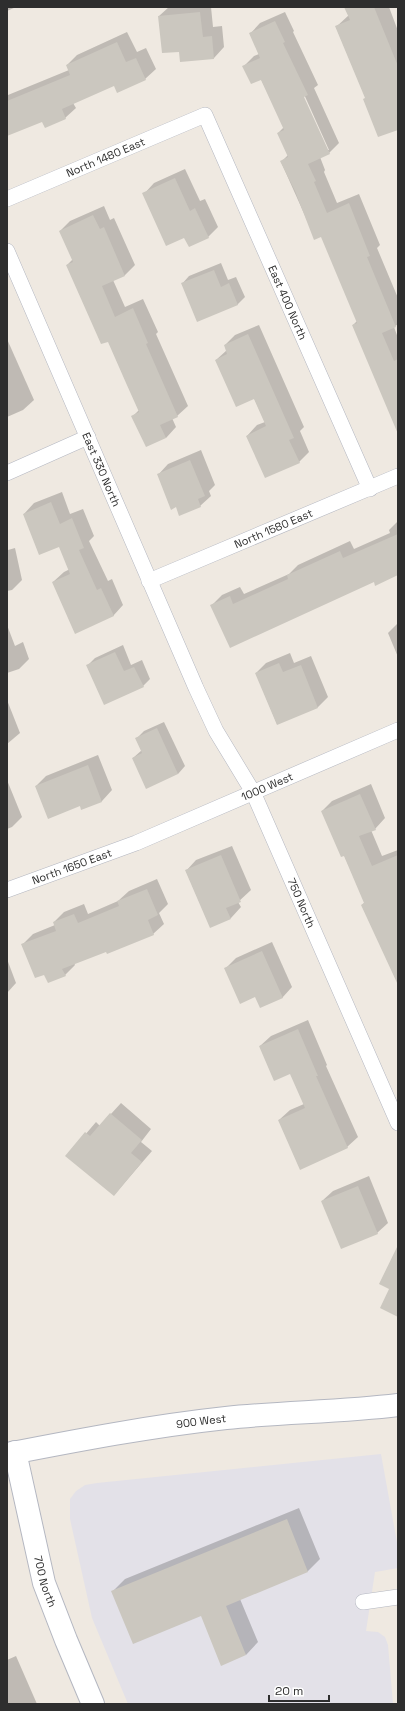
<svg xmlns="http://www.w3.org/2000/svg" width="405" height="1711" font-family="'Space Grotesk',sans-serif">
  <rect width="100%" height="100%" fill="#efe9e1"/>
  <path fill="#e3e1e8" d="M381 1454 398 1548V1568L375 1572 366 1631 378 1632 385 1637 388 1645 393 1704H128L92 1618 70 1519V1499L76 1491 85 1485 97 1483Z"/>
  <g fill="#0003" fill-rule="evenodd">
    <path d="M7 7H16L7 11Z"/>
    <path d="M169 7H211L213 27 222 26 224 47 214 58 181 61 180 51 159 16Z"/>
    <path d="M345 7H389L398 31V128L366 98 336 27 349 15Z"/>
    <path d="M285 12 294 31 293 32 318 85 314 88 339 143 329 153 320 157 325 170 324 172 337 203 359 194 380 245 377 248 398 298V324L394 327 398 338V420L353 325 357 321 322 235 315 238 281 162 288 155 278 133 284 127 261 79 244 66 254 56 259 54 250 34 260 23ZM303 92 329 150H327L301 93Z"/>
    <path d="M127 32 137 52 146 48 156 69 145 79 114 85 73 103 76 108 65 118 42 120 7 126V96L8 95 69 70 67 65 77 55Z"/>
    <path d="M185 169 200 201 205 199 218 227 208 237 144 194 154 183Z"/>
    <path d="M104 206 110 220 114 218 135 265 125 275 113 280 125 307 143 299 158 332 156 334 188 406 177 416 172 418 176 427 166 438 133 416 139 410 108 340 67 265 73 259 60 231 70 221Z"/>
    <path d="M221 263 228 280 236 277 245 297 237 305 182 284 189 276Z"/>
    <path d="M259 325 304 427 300 431 309 452 299 462 247 436 257 425 265 422 254 398 216 360 227 350 225 345 235 335Z"/>
    <path d="M7 339 34 400 23 410 7 417Z"/>
    <path d="M201 450 215 485 209 491 211 496 200 506H177L158 475 168 464Z"/>
    <path d="M62 492 70 514 83 509 94 536 89 541 108 581 112 579 123 605 113 616 53 582 64 572 70 569 59 545 24 514 34 503Z"/>
    <path d="M398 521V574L374 581 230 646 212 605 222 595 240 587 244 594 289 574 298 565 350 541 354 549 390 533 389 530Z"/>
    <path d="M7 547 8 550 15 548 22 580 12 590 7 591Z"/>
    <path d="M398 623V657L388 633Z"/>
    <path d="M7 625 15 646 23 642 29 659 19 669 7 673Z"/>
    <path d="M123 645 131 665 142 660 150 679 143 686 88 665 95 658Z"/>
    <path d="M290 653 294 663 311 656 328 697 318 707 277 724 256 673 266 663Z"/>
    <path d="M7 700 20 733 7 744Z"/>
    <path d="M164 722 185 766 178 774 133 758 142 750 137 738 144 731Z"/>
    <path d="M98 755 112 790 102 801 82 809 80 805 36 786 46 776Z"/>
    <path d="M7 780 22 817 12 827 7 829Z"/>
    <path d="M371 784 385 818 375 829 371 830 382 856 398 850V983L362 905 365 902 344 855 322 811 332 801Z"/>
    <path d="M232 846 251 890 238 902 241 907 231 918 210 926 186 871 196 860Z"/>
    <path d="M157 879 168 904 159 913 164 924 153 934 74 963 75 965 65 975 45 973 23 944 33 934 55 925 54 922 64 912 84 904 88 914 118 901 129 891Z"/>
    <path d="M272 942 292 987 282 998 226 968 236 958Z"/>
    <path d="M7 959 16 983 7 993Z"/>
    <path d="M308 1020 327 1065 326 1066 358 1137 347 1147 279 1120 290 1110 304 1104 291 1073 260 1046 271 1036Z"/>
    <path d="M121 1103 151 1129 141 1142 152 1151 114 1195 67 1156 96 1122 100 1126Z"/>
    <path d="M369 1176 388 1223 377 1233 322 1201 333 1191Z"/>
    <path d="M299 1508 320 1559 308 1571 240 1599 258 1642 246 1655 202 1615 112 1592 125 1579Z"/>
    <path d="M16 1656 37 1704H7V1660Z"/>
  </g>
  <g fill="#cbc7bf">
    <path d="M344 7H374L398 66V130L378 137 363 99 365 98 335 26 350 20Z"/>
    <path d="M200 12 203 37 212 36 214 59 180 62 179 52 162 53 158 16Z"/>
    <path d="M275 21 285 42 283 43 308 95 304 97 330 154 308 164 316 181 314 182 327 213 349 203 370 256 367 257 396 327 382 333 394 361 398 359V434L352 325 357 323 321 237 314 240 295 191 280 161 288 157 277 133 284 130 261 80 251 84 242 66 260 58 249 33Z"/>
    <path d="M117 42 126 62 136 58 146 80 117 93 114 86 62 109 66 119 45 128 42 122 7 136V101L70 75 66 65Z"/>
    <path d="M175 178 190 211 195 208 209 238 189 247 184 238 166 246 142 193Z"/>
    <path d="M93 215 100 229 104 227 125 276 102 286 115 317 133 308 148 343 146 344 178 417 160 425 166 438 146 447 131 416 139 412 126 383 108 342 101 344 66 265 73 262 59 231Z"/>
    <path d="M214 270 221 287 229 283 238 305 197 322 181 283Z"/>
    <path d="M248 334 294 438 289 440 300 463 265 478 246 436 266 426 254 399 236 407 215 360 227 354 224 345Z"/>
    <path d="M190 460 205 496 198 499 201 507 179 516 176 507 171 510 157 474Z"/>
    <path d="M51 502 60 524 72 518 84 548 79 550 97 590 101 588 114 616 75 634 52 582 70 574 59 547 39 555 23 514Z"/>
    <path d="M398 534V575L375 586 374 582 230 648 210 605 230 596 233 604 288 579 287 575 340 551 343 558Z"/>
    <path d="M115 652 124 671 134 667 144 687 104 705 86 665Z"/>
    <path d="M279 663 283 672 301 665 318 708 277 725 255 673Z"/>
    <path d="M157 728 178 774 146 789 132 758 142 753 135 738Z"/>
    <path d="M88 765 102 802 81 810 80 806 48 819 35 786Z"/>
    <path d="M360 794 376 830 359 836 372 866 398 855V985L361 905 364 903 344 856 341 857 321 811Z"/>
    <path d="M221 855 241 902 226 908 231 919 210 928 185 870Z"/>
    <path d="M147 889 158 915 148 920 154 935 107 954 106 952 62 969 66 976 48 983 44 975 35 978 21 944 56 931 53 922 74 914 78 923 119 906 117 901Z"/>
    <path d="M262 951 283 998 260 1008 255 997 240 1004 224 968Z"/>
    <path d="M298 1029 318 1076H316L348 1148 300 1170 278 1120 305 1108 290 1074 274 1081 259 1046Z"/>
    <path d="M110 1113 142 1140 131 1153 142 1162 114 1196 65 1156 85 1132 90 1136Z"/>
    <path d="M358 1186 378 1234 341 1249 321 1201Z"/>
    <path d="M398 1245V1317L380 1308 389 1289 379 1284Z"/>
    <path d="M287 1519 308 1572 226 1606 246 1655 221 1666 201 1616 133 1644 111 1591Z"/>
  </g>
  <g fill="none" stroke-linecap="round" stroke-linejoin="round">
    <g stroke="#b4b7c1" stroke-width="16">
      <g id="street">
        <path id="s1" d="M7 199 205 115 370 489"/>
        <path id="s2" d="M7 251 196 688 216 731 253 792 398 1123"/>
        <path d="M7 473 88 437"/>
        <path id="s3" d="M149 581 398 476"/>
        <path id="s4" d="M7 890 136 843 398 730"/>
        <path d="M363 1602 398 1597"/>
      </g>
    </g>
    <g stroke="#b4b7c1" stroke-width="24">
      <g id="secondary">
        <path id="s5" d="M15 1452 44 1583 66 1640 93 1704"/>
        <path id="s6" d="M7 1454C79 1440 152 1426 226 1418 283 1412 341 1412 398 1405"/>
      </g>
    </g>
    <use href="#street" stroke="#fff" stroke-width="15"/>
    <use href="#secondary" stroke="#fff" stroke-width="22"/>
  </g>
  <g text-anchor="middle" stroke-width="3" stroke-linejoin="round" paint-order="stroke">
    <g font-size="11" fill="#2e2e2e" stroke="#fff">
      <text dy="4" stroke="none"><textPath href="#s1" startOffset="107">North 1480 East</textPath></text>
      <text dy="4" stroke="none"><textPath href="#s1" startOffset="420">East 400 North</textPath></text>
      <text dy="4" stroke="none"><textPath href="#s2" startOffset="238">East 330 North</textPath></text>
      <text dy="4" stroke="none"><textPath href="#s3" startOffset="135">North 1580 East</textPath></text>
      <text dy="4" stroke="none"><textPath href="#s4" startOffset="280">1000 West</textPath></text>
      <text dy="4" stroke="none"><textPath href="#s4" startOffset="69">North 1650 East</textPath></text>
      <text dy="4" stroke="none"><textPath href="#s2" startOffset="716">750 North</textPath></text>
      <text dy="4" stroke="none"><textPath href="#s6" startOffset="197">900 West</textPath></text>
      <text dy="4" stroke="none"><textPath href="#s5" startOffset="133">700 North</textPath></text>
    </g>
  </g>
  <rect width="405" height="1711" fill="none" stroke="#2e2e2e" stroke-width="16"/>
  <path d="M269 1695v6h60v-6" fill="none" stroke="#2e2e2e" stroke-width="2"/>
  <text x="275" y="1695" font-size="12" fill="#2e2e2e" stroke="#ffffff" stroke-width="3" paint-order="stroke">20 m</text>
</svg>
